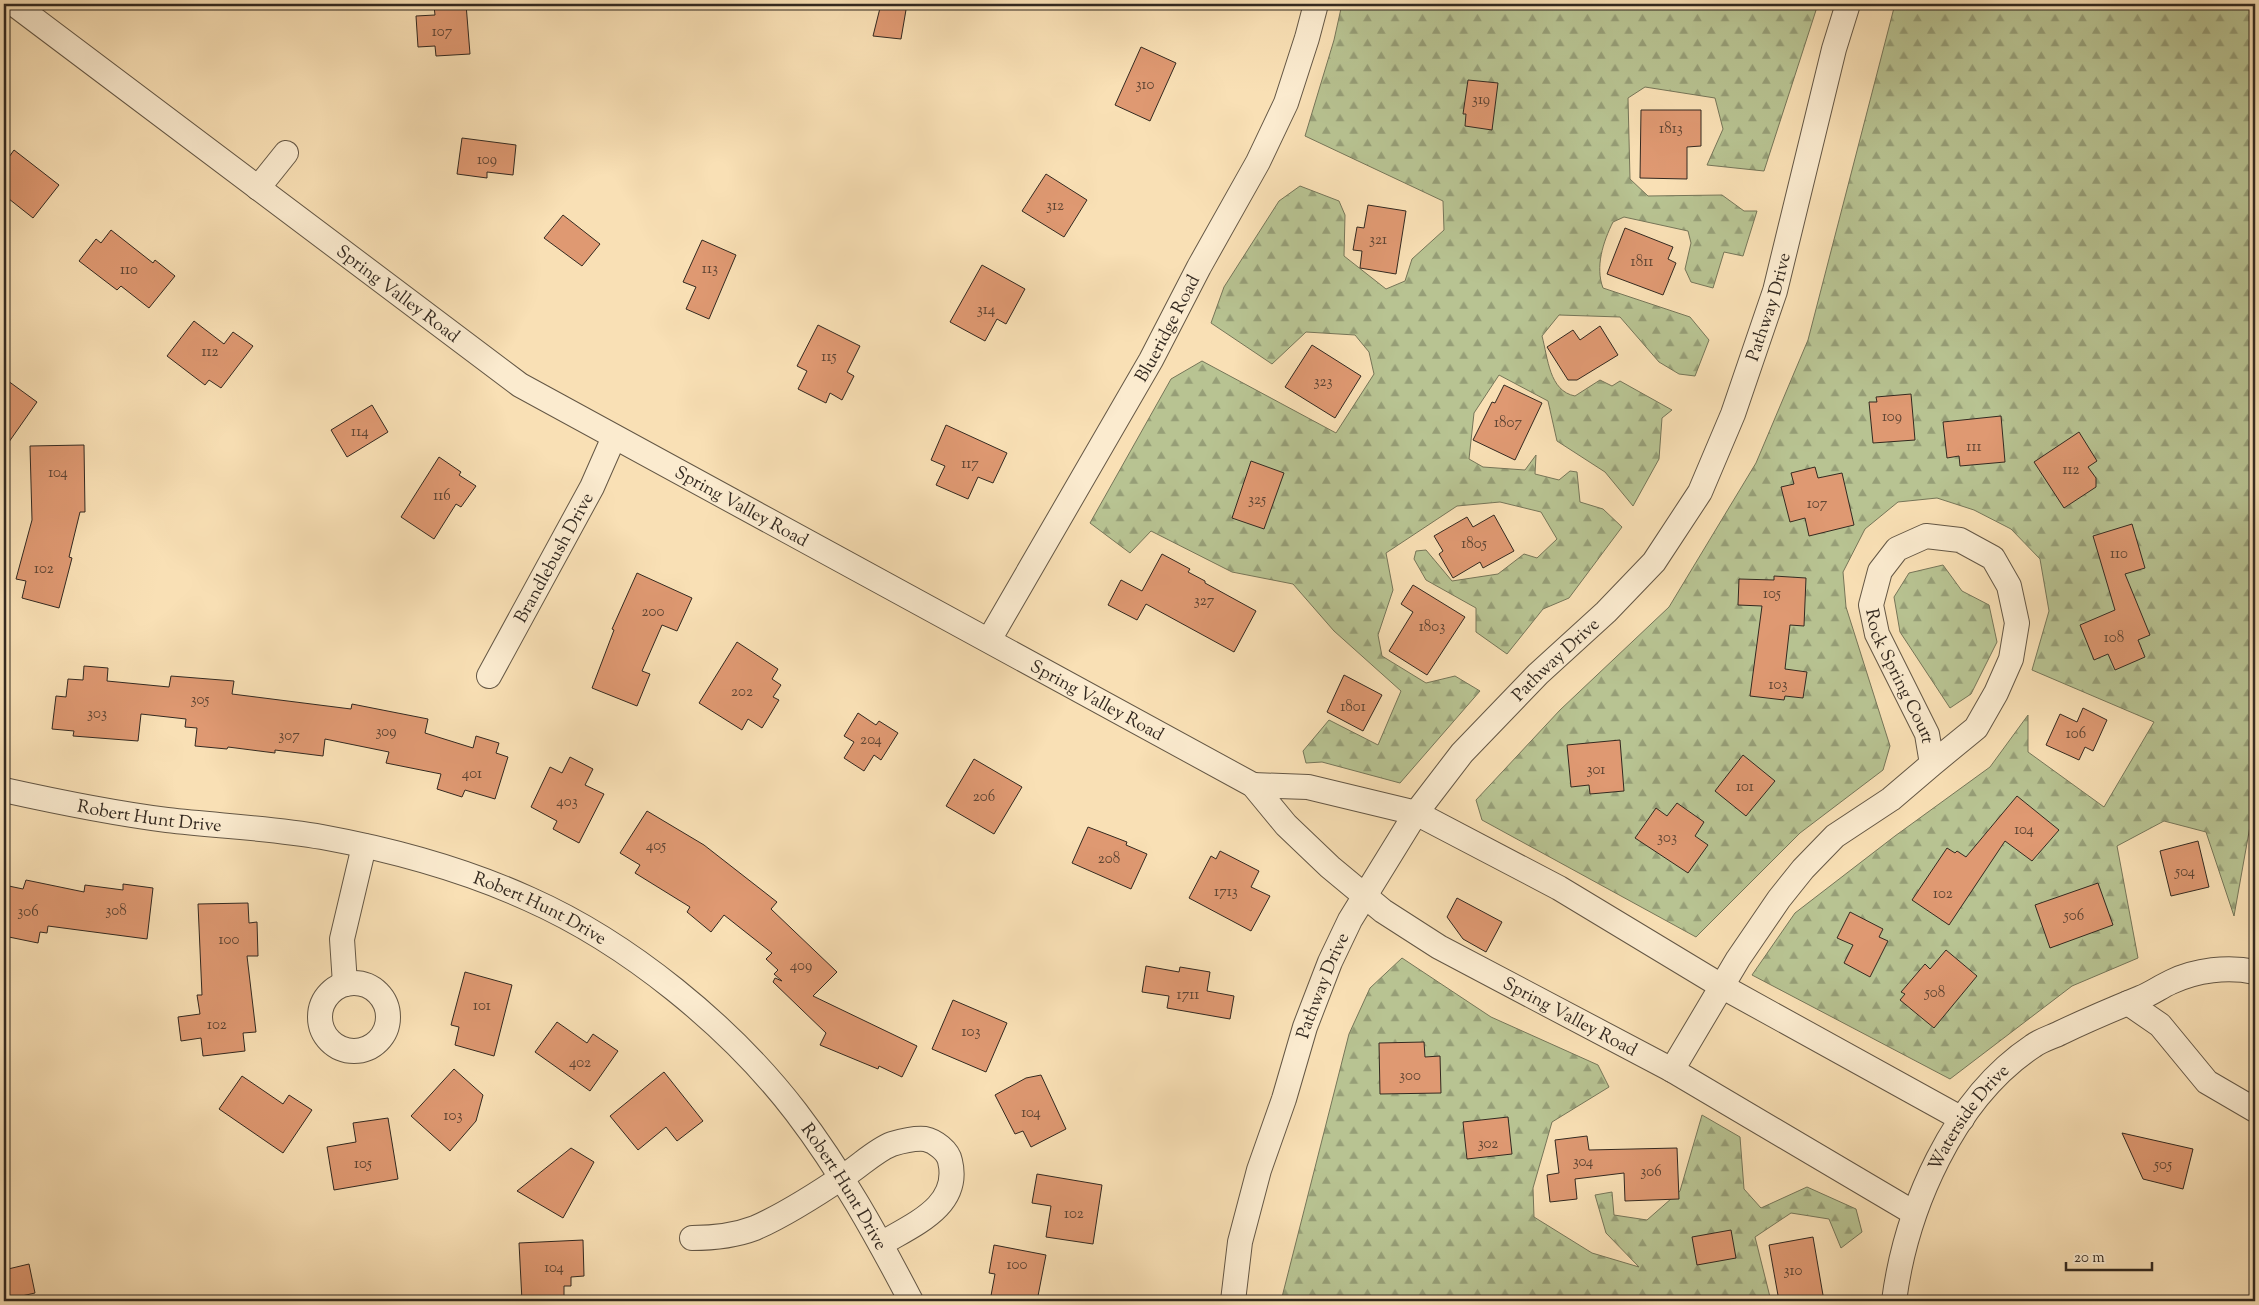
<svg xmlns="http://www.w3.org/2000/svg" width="2259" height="1305" font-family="'Sorts Mill Goudy',serif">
  <defs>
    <pattern id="forest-firs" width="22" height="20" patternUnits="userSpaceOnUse" patternTransform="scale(1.25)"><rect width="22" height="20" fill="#b8c392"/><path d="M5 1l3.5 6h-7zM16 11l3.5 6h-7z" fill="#969e77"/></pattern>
  </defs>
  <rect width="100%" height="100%" fill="#f9e0b5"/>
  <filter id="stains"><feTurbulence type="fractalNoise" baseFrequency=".004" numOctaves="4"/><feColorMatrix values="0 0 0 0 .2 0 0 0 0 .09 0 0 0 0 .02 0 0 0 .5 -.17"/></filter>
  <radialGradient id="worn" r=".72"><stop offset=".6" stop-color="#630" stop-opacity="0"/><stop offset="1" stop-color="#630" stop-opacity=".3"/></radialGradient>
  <g fill="url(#forest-firs)" stroke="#767659">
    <path d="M1342 4H1818L1764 171 1707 165 1723 129 1715 98 1645 87 1628 98 1630 179 1648 196 1722 195 1744 211H1757L1743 256 1724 252 1713 288 1691 282 1685 269 1691 243 1688 231 1624 217 1613 222C1603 242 1595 267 1603 288L1690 317 1709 340 1695 376 1679 374 1659 362 1620 317 1559 315 1542 336C1548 358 1549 391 1575 396L1600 380 1612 386 1620 381 1672 410 1662 418 1659 459 1633 506 1605 472 1557 441 1548 401 1499 375 1474 413 1469 459 1483 467 1525 470 1536 455 1535 474 1559 480 1570 471 1577 472 1580 502 1603 509 1622 527 1569 598 1543 609 1507 654 1476 632V608L1426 580 1414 559 1416 551 1426 550 1452 581 1498 574 1524 554 1537 558 1557 539 1541 512 1500 502 1457 506 1386 553 1393 590 1378 635 1382 656 1426 683 1455 676 1480 691 1400 783 1322 762 1306 763 1303 751 1329 720 1378 745 1401 691 1334 631 1293 584 1232 572 1151 531 1130 553 1090 523 1171 379 1202 361 1336 433 1374 374 1369 352 1355 335 1306 332 1272 364 1211 323 1224 287 1279 201 1300 186 1339 201 1345 215 1344 256 1386 289 1405 281 1412 259 1444 230 1443 201 1305 136 1334 40Z"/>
    <path d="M1895 4H2255V814L2252 815 2234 916 2206 832 2164 821 2117 846 2138 958 2072 986 1950 1079 1752 975 1795 913 1895 836 1990 767 2028 715V752L2104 807 2154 722 2032 670 2049 611 2040 559 2011 529 1974 510 1937 498 1898 502 1865 529 1843 572 1846 607 1890 746 1883 770 1800 833 1696 937 1482 820 1476 800 1560 710 1669 607 1756 463 1808 340Z"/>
    <path d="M1943 565 1962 591 1989 605 1997 642 1971 694 1950 708 1900 632 1894 597 1909 573Z"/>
    <path d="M1402 958 1491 1017 1598 1065 1609 1087 1552 1122 1533 1188 1534 1217 1592 1253 1639 1267 1606 1233 1595 1195 1612 1192 1614 1215 1647 1220 1680 1191 1702 1115 1740 1137 1744 1189 1761 1208 1807 1187 1856 1209 1862 1232 1841 1248 1829 1219 1791 1213 1755 1237 1771 1301H1281L1349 1034 1370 988Z"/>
  </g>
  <g fill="#df9972" stroke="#332920">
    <path d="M466 4 470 54 436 56 435 46 418 47 416 16 435 15 434 6Z"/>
    <path d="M881 4H907L901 39 873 36Z"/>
    <path d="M1141 47 1176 63 1150 121 1115 105Z"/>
    <path d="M1468 80 1498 83 1492 130 1465 126 1466 114H1463Z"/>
    <path d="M1641 110H1701V146L1687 147V179L1640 178Z"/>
    <path d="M462 138 516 145 513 175 487 172V178L457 174Z"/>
    <path d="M14 150 59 185 33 218 4 195V164Z"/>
    <path d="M1046 174 1087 200 1064 237 1022 211Z"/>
    <path d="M1368 205 1406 211 1396 274 1360 268 1362 251 1353 250 1357 227 1364 228Z"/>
    <path d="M563 215 600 244 582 266 544 238Z"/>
    <path d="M1625 228 1673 247 1668 259 1676 263 1663 295 1607 274Z"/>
    <path d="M111 230 153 263 155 260 175 276 149 308 121 286 117 290 79 261 96 239 101 243Z"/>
    <path d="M702 240 736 255 709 319 686 309 696 287 683 282Z"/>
    <path d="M982 265 1025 289 1006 324 997 319 985 341 950 322Z"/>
    <path d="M194 321 224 344 233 332 253 346 221 388 209 380 205 385 167 356Z"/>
    <path d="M818 325 860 346 847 372 854 376 842 400 830 393 826 403 798 389 807 371 797 366Z"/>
    <path d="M1600 326 1618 355 1577 380H1568L1547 347 1573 330 1580 340Z"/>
    <path d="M1312 345 1361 376 1335 418 1285 387Z"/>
    <path d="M4 378 37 402 4 449Z"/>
    <path d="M1504 385 1542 403 1515 460 1473 440 1492 402 1495 403Z"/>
    <path d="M1911 394 1915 440 1873 443 1869 402H1877L1876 397Z"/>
    <path d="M372 405 388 432 347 457 331 430Z"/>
    <path d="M2001 416 2005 462 1960 466 1959 456 1947 458 1943 422Z"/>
    <path d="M946 425 1007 453 993 483 978 477 968 499 936 485 945 466 931 460Z"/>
    <path d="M2079 432 2097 461 2088 467 2096 478V487L2064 508 2034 462Z"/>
    <path d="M84 445 85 512H80L69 557 72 558 59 608 22 598 26 581 16 579 32 520 30 446Z"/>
    <path d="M439 457 461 472 459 475 476 486 461 507 456 504 434 539 401 517Z"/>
    <path d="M1251 461 1284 473 1264 529 1232 518Z"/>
    <path d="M1815 467 1818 478 1842 473 1854 525 1809 536 1805 518 1790 522 1781 487 1794 484 1791 473Z"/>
    <path d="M1494 515 1514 551 1483 568 1480 562 1453 578 1439 554 1443 551 1434 536 1467 517 1473 527Z"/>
    <path d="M2132 524 2145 568 2125 574 2150 635 2138 640 2145 657 2115 670 2108 654 2094 660 2080 625 2115 610 2093 536Z"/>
    <path d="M1162 554 1190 569 1188 572 1205 581V583L1256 611 1234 652 1146 604 1137 620 1108 605 1121 580 1142 591Z"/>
    <path d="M637 573 692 598 677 631 662 625 642 671 650 674 637 706 592 688 614 630 612 629Z"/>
    <path d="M1774 576 1806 578 1804 626 1790 625 1785 669 1807 672 1803 698 1785 696 1784 700 1750 696 1762 606 1738 605 1739 579 1774 580Z"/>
    <path d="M1413 585 1465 617 1427 675 1389 651 1413 612 1401 604Z"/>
    <path d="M737 642 778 669 772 679 781 685 773 697 779 700 762 728 748 719 742 730 699 703Z"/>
    <path d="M84 666 108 668 107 681 169 687 171 676 234 681 232 694 351 709 352 704 428 719 425 733 473 748 476 736 499 743 496 753 508 757 495 799 465 790 462 797 437 789 441 774 386 763 389 752 325 739 323 756 275 750V753L228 747 227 749 195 746 197 728 185 727 186 719 141 714 138 741 73 736 74 731 52 729 56 696 66 697 68 679 83 680Z"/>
    <path d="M1344 675 1382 695 1363 731 1327 712Z"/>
    <path d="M2083 708 2107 720 2093 751 2085 747 2079 760 2046 745 2060 714 2077 722Z"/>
    <path d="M858 713 876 725 879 721 898 733 881 760 874 755 864 771 844 758 854 742 844 736Z"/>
    <path d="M1620 740 1624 791 1590 794 1589 785 1571 787 1567 745Z"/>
    <path d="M1743 755 1775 781 1746 816 1715 791Z"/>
    <path d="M570 757 593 769 585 785 604 794 579 843 553 829 557 821 531 807 550 767 562 773Z"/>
    <path d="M974 759 1022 787 994 834 946 806Z"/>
    <path d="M2017 796 2059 830 2032 861 2005 841 1949 925 1912 900 1947 848 1955 853 1957 851 1966 857Z"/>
    <path d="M1677 803 1704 822 1695 836 1708 845 1688 873 1635 838 1656 808 1667 816Z"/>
    <path d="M647 811 704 845 777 902 771 909 837 972 813 996 917 1046 902 1077 879 1066 878 1069 820 1045 826 1033 773 982 775 978 782 981 774 974 778 970 766 959 772 953 724 915 711 932 687 912 690 907 635 873 640 865 620 853Z"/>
    <path d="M1088 827 1127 842 1126 845 1147 854 1131 889 1072 863Z"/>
    <path d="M2198 841 2209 887 2171 896 2160 851Z"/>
    <path d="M1220 851 1259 871 1251 887 1270 896 1251 931 1189 898 1211 856 1216 859Z"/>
    <path d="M26 880 84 892 85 885 123 890V884L153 888 147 939 48 926 47 933 40 932 38 943 4 936V885L23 889Z"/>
    <path d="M2098 883 2113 925 2050 948 2035 905Z"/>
    <path d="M1457 898 1502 922 1486 952 1463 939 1447 917Z"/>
    <path d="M248 903 249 923 257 922 258 956H247L256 1032 243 1033 245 1051 203 1056 201 1038 181 1041 178 1017 200 1014 197 995H202L198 904Z"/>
    <path d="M1850 912 1883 929 1879 937 1888 941 1870 977 1844 963 1853 945 1837 938Z"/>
    <path d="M1946 950 1977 976 1934 1028 1900 1000 1905 994 1901 992 1925 964 1930 969Z"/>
    <path d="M1146 966 1179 972 1180 967 1210 972 1207 991 1234 996 1230 1019 1167 1008 1169 996 1142 992Z"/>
    <path d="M465 972 512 985 494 1056 455 1045 459 1027 451 1025Z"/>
    <path d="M953 1000 1007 1023 986 1072 932 1049Z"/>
    <path d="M557 1022 587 1043 593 1034 618 1051 590 1091 535 1052Z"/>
    <path d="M1424 1042 1425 1057 1440 1056 1441 1093 1380 1094 1379 1043Z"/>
    <path d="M454 1069 483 1095 476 1121 450 1151 411 1116Z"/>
    <path d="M664 1072 703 1121 677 1141 666 1127 638 1150 610 1116Z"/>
    <path d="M1041 1075 1066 1129 1031 1147 1023 1131 1015 1134 995 1095 1026 1078Z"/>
    <path d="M242 1076 283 1104 289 1095 312 1110 283 1153 219 1109Z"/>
    <path d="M1508 1117 1512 1154 1467 1159 1463 1122Z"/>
    <path d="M388 1118 398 1179 334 1190 327 1147 356 1142 353 1123Z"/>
    <path d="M2122 1133 2193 1149 2183 1189 2143 1179Z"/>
    <path d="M1587 1136 1589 1150 1677 1148 1679 1199 1625 1201 1624 1173 1575 1179 1577 1199 1550 1202 1547 1175 1559 1173 1555 1140Z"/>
    <path d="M571 1148 594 1162 563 1218 517 1191Z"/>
    <path d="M1037 1174 1102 1185 1093 1244 1046 1237 1051 1206 1032 1203Z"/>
    <path d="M1731 1230 1736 1258 1697 1265 1692 1237Z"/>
    <path d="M1813 1237 1824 1301H1779L1769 1245Z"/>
    <path d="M583 1240 584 1276 571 1277V1286H564V1301H522L519 1243Z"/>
    <path d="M994 1245 1046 1255 1037 1301H990L995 1274 989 1273Z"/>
    <path d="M29 1264 35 1293 4 1300V1270Z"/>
  </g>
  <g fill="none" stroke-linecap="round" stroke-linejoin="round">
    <g stroke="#645745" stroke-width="26">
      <g id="minor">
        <path id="s1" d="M14 4 520 385 1253 785 1286 825 1330 867 1383 911 1439 947 1672 1070 1914 1213"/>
        <path d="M258 188 286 153"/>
        <path id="s2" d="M989 640 1151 360 1199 267 1258 162 1286 103 1307 38 1316 4"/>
        <path id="s3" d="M489 676 592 487 614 437"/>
        <path d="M1253 785 1308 787 1416 813 1559 888 1723 987 1962 1119"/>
        <path id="s4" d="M4 790C58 802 112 813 167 820 219 826 271 828 322 837 393 850 463 869 529 899 628 943 730 1026 796 1112 841 1171 877 1236 911 1301"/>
        <circle cx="354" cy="1017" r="34"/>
        <path d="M345 984 342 939 364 846"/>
        <path d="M2128 1003 2160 1025 2207 1082 2255 1110"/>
        <path id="s5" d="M1672 1070 1738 959 1779 899 1803 869 1835 836 1891 799 1932 764 1976 728 1996 693 2011 659 2017 623 2009 586 1993 558 1960 540 1926 536 1897 549 1880 571 1871 605 1877 634 1927 734 1932 764"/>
        <path d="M692 1238C714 1238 734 1236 755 1228 787 1214 819 1193 847 1174 861 1165 876 1150 892 1144 902 1141 915 1138 925 1139 935 1141 948 1151 950 1161 961 1206 914 1224 881 1244"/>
        <path id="s6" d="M1233 1301 1240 1242 1259 1170 1284 1099 1305 1027 1330 962 1350 920 1416 813 1462 753 1538 674 1606 612 1654 562 1700 492 1733 414 1775 291 1834 49 1848 4"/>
        <path id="s7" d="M1894 1301C1906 1209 1953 1099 2033 1046 2041 1040 2052 1037 2060 1033 2087 1020 2113 1009 2140 998 2151 994 2160 987 2171 982 2196 970 2228 966 2255 972"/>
      </g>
    </g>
    <use href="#minor" stroke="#fbebcf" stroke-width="24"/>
  </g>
  <g text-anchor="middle" stroke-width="4" stroke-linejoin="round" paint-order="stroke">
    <g font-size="15" fill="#5e4534">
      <text x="442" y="36">107</text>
      <text x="1145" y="89">310</text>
      <text x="1481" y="104">319</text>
      <text x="1671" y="133">1813</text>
      <text x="487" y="164">109</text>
      <text x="1055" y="210">312</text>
      <text x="1378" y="244">321</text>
      <text x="1642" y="266">1811</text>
      <text x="710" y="273">113</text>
      <text x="129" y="274">110</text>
      <text x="986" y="314">314</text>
      <text x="210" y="356">112</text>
      <text x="829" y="361">115</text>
      <text x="1323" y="386">323</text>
      <text x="1892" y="421">109</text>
      <text x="1508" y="427">1807</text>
      <text x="360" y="436">114</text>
      <text x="1974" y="451">111</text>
      <text x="970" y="468">117</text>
      <text x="2071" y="474">112</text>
      <text x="58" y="477">104</text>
      <text x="442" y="500">116</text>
      <text x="1257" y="504">325</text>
      <text x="1817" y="508">107</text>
      <text x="1474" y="548">1805</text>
      <text x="2119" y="558">110</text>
      <text x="44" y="573">102</text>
      <text x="1772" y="598">105</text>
      <text x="1204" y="605">327</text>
      <text x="653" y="616">200</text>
      <text x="1432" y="631">1803</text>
      <text x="2114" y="642">108</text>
      <text x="1778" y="689">103</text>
      <text x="742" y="696">202</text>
      <text x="200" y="704">305</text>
      <text x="1353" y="711">1801</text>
      <text x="97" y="718">303</text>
      <text x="386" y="736">309</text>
      <text x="2076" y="738">106</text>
      <text x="289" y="740">307</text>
      <text x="871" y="744">204</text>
      <text x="1596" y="774">301</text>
      <text x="472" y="778">401</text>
      <text x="1745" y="791">101</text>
      <text x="984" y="801">206</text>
      <text x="567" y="806">403</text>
      <text x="2024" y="834">104</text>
      <text x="1667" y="842">303</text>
      <text x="656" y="850">405</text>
      <text x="1109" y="863">208</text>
      <text x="2185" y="876">504</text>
      <text x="1226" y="896">1713</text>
      <text x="1943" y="898">102</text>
      <text x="116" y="915">308</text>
      <text x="28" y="916">306</text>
      <text x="2074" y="920">506</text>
      <text x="229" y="944">100</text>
      <text x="801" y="970">409</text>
      <text x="1935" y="997">508</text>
      <text x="1188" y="999">1711</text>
      <text x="482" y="1010">101</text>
      <text x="217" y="1029">102</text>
      <text x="971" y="1036">103</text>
      <text x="580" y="1067">402</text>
      <text x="1410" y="1080">300</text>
      <text x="1031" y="1117">104</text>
      <text x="453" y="1120">103</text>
      <text x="1488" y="1148">302</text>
      <text x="1583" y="1166">304</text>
      <text x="363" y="1168">105</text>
      <text x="2163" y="1169">505</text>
      <text x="1651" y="1176">306</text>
      <text x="1074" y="1218">102</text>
      <text x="1017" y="1269">100</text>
      <text x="554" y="1272">104</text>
      <text x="1793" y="1275">310</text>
    </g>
    <g font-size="18" fill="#332920" stroke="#fbebcf">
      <text dy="6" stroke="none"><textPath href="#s1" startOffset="481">Spring Valley Road</textPath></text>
      <text dy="6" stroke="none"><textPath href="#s6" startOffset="1154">Pathway Drive</textPath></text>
      <text dy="6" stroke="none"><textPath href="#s2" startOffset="359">Blueridge Road</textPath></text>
      <text dy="6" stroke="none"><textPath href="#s1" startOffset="886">Spring Valley Road</textPath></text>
      <text dy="6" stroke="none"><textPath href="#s3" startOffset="135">Brandlebush Drive</textPath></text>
      <text dy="6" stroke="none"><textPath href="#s6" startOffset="734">Pathway Drive</textPath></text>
      <text dy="6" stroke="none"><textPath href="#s5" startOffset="892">Rock Spring Court</textPath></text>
      <text dy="6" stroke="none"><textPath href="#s1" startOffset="1291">Spring Valley Road</textPath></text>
      <text dy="6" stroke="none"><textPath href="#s4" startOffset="148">Robert Hunt Drive</textPath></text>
      <text dy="6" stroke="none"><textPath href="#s4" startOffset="552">Robert Hunt Drive</textPath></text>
      <text dy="6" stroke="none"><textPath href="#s6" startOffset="329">Pathway Drive</textPath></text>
      <text dy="6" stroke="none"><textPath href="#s1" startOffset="1865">Spring Valley Road</textPath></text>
      <text dy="6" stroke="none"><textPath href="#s7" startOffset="201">Waterside Drive</textPath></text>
      <text dy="6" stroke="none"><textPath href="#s4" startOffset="972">Robert Hunt Drive</textPath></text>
    </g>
  </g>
  <rect width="2259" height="1305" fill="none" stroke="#f9e0b5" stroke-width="20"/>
  <rect x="5" y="5" width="2249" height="1295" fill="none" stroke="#332920" stroke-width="2.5"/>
  <rect x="10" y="10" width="2239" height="1285" fill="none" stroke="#332920"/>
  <path d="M2066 1262v8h86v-8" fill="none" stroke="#332920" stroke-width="2.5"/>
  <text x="2074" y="1262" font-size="15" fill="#332920" stroke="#fbebcf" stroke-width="4" paint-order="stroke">20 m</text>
  <rect width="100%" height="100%" filter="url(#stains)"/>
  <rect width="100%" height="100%" fill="url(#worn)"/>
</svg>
